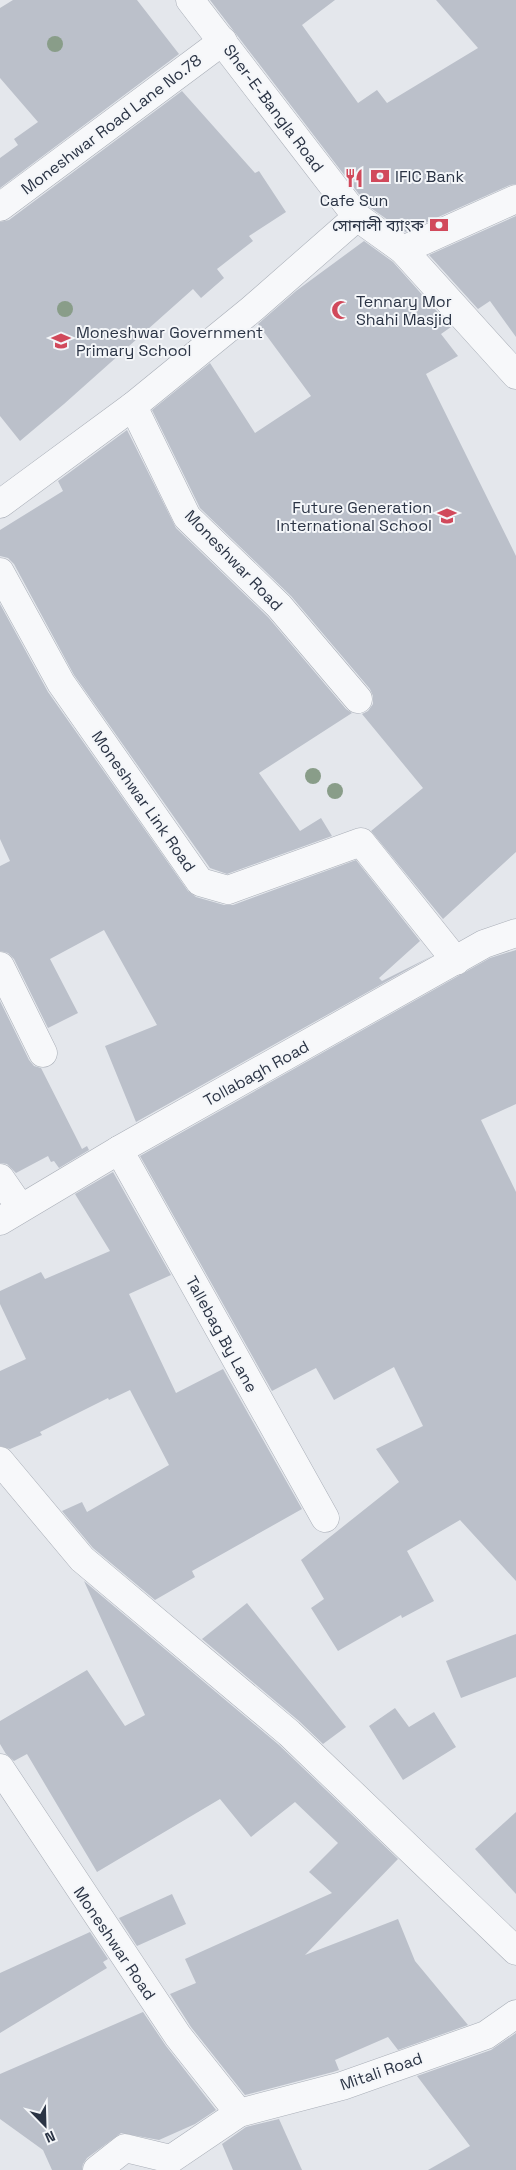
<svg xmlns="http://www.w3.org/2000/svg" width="516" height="2170" font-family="'Space Grotesk','Noto Sans Bengali',sans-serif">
  <rect width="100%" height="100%" fill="#e4e7ec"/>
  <g fill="#bbc0ca">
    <path d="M13 0H137L179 54 0 188V158L18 145 14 139 38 122 0 78V8Z"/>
    <path d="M210 0H335L302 25 358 103 377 90 387 103 478 48 436 0H516V184L510 185 405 232 368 206Z"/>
    <path d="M182 91 255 173 259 171 286 212 249 236 253 241 217 269 224 278 201 298 193 289 64 404 20 441 0 416V222L9 220Z"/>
    <path d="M516 216V337L490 301 478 309 429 255Z"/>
    <path d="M364 241 393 262 451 327 441 334 458 356 426 374 516 556V852L443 919 371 831 423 788 362 714 368 711 373 704V696L370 689 291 596 200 508 152 410 210 363 255 433 311 396 258 324 296 291Z"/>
    <path d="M127 430 176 528 268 617 346 709 352 713 259 773 300 831 321 818 332 836 227 874 210 868 74 675 14 564 8 558 0 556V530L63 491 58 481Z"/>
    <path d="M0 604 48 692 188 891 196 897 224 905H233L356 860 420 941 379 978 382 981 432 956 136 1122 105 1046 157 1025 104 930 50 959 78 1013 48 1028 14 959 8 953 0 951V866L10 861 0 839Z"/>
    <path d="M516 950V1104L481 1120 516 1192V1581L460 1520 407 1551 434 1601 402 1618 401 1615 338 1651 311 1608 324 1599 301 1560 399 1482 376 1449 423 1426 394 1367 334 1400 316 1368 272 1391 140 1156 490 958Z"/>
    <path d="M0 1001 29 1060 34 1066 41 1068 82 1149 87 1146 89 1150 59 1168 54 1161 51 1162 48 1156 16 1173 7 1164 0 1163Z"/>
    <path d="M113 1172 171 1275 129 1294 176 1393 223 1369 302 1509 192 1571 195 1577 155 1600 93 1548 62 1511 82 1502 87 1512 169 1465 130 1390 109 1400 108 1398 40 1432 42 1435 10 1449 0 1446V1371L26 1359 0 1304V1291L41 1272 45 1279 110 1251 75 1194Z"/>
    <path d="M84 1581 279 1745 398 1859 305 1955 398 1919 415 1961 468 2025 398 2050 388 2037 335 2060 339 2070 333 2072 245 2095 191 2027 170 1994 196 1983 185 1959 332 1893 309 1872 338 1843 295 1802 251 1837 220 1799 97 1872 27 1754 14 1761 6 1754 0 1744V1721L87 1670 125 1726 145 1715Z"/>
    <path d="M247 1603 346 1727 323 1744 299 1721 202 1639Z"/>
    <path d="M516 1634V1677L461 1698 446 1661Z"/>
    <path d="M395 1708 409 1727 434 1712 456 1747 403 1780 369 1726Z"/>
    <path d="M516 1812V1894L475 1849Z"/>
    <path d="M172 1894 186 1924 137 1946 119 1918Z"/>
    <path d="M90 1932 108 1959 103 1962 107 1968 0 2033V1973Z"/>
    <path d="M143 2012 166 2046 216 2110 195 2124 159 2140 121 2133 87 2158 83 2164 82 2170H52L43 2150 0 2119V2074Z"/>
    <path d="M516 2033V2170H428L470 2146 417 2076 491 2050Z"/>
    <path d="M279 2119 302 2170H233L222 2144 246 2127Z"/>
  </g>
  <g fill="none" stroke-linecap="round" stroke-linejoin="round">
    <g stroke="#a9aeb7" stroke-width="29">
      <g id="minor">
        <path d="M190 0 357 217 403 250 516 375"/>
        <path d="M0 207 223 41"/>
        <path d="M403 250 516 199"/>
        <path d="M133 406 187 517 279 606 358 699"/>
        <path d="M0 504 133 406 252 309 357 217"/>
        <path d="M0 572 61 683 200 882 228 890 361 842 456 961"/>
        <path d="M0 966 43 1053"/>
        <path d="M119 1150 325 1518"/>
        <path d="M0 1178 20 1207"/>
        <path d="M0 1221 119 1150 484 944 516 933"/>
        <path d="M0 1461 82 1559 289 1733 516 1951"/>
        <path d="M0 1768 178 2036 239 2113"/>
        <path d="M97 2170 125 2148 171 2159 239 2113 342 2086 486 2035 516 2014"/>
      </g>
    </g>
    <use href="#minor" stroke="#f7f8fa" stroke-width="28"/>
  </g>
  <g fill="#899d89">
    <circle cx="55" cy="44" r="8"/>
    <circle cx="65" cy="309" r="8"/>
    <circle cx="313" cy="776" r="8"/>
    <circle cx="335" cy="791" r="8"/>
  </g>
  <defs>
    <g id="bank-bare" transform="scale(1.5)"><path d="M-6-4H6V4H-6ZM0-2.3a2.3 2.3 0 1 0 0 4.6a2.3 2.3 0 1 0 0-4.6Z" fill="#d1495b" stroke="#f4f6f9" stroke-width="2.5" paint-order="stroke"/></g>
    <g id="restaurant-bare" transform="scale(1.5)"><path d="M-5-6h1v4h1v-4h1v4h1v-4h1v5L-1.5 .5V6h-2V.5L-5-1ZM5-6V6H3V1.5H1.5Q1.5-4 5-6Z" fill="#d1495b" stroke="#f4f6f9" stroke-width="2.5" paint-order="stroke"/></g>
    <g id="mosque-bare" transform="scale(1.5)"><path d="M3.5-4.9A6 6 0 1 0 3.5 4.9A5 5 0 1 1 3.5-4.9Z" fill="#d1495b" stroke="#f4f6f9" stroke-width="2.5" paint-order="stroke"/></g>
    <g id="school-bare" transform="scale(1.5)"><path d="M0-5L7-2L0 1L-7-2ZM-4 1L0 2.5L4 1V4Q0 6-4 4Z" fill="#d1495b" stroke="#f4f6f9" stroke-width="2.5" paint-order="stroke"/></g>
  </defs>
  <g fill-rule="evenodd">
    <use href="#bank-bare" x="380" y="176"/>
    <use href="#restaurant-bare" x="354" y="178"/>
    <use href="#bank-bare" x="439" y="225"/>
    <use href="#mosque-bare" x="341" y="310"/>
    <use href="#school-bare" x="61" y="341"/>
    <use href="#school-bare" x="447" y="516"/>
  </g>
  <g text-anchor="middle" stroke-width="4" stroke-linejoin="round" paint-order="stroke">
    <g font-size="16" fill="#2b3445" stroke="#f4f6f9">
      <text transform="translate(274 108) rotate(53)" y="6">Sher-E-Bangla Road</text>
      <text transform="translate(111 124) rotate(-37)" y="6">Moneshwar Road Lane No.78</text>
      <text transform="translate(234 560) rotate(46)" y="6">Moneshwar Road</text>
      <text transform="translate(144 801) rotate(55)" y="6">Moneshwar Link Road</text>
      <text transform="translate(256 1073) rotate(-29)" y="6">Tollabagh Road</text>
      <text transform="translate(222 1334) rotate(61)" y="6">Tallebag By Lane</text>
      <text transform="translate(115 1943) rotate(56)" y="6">Moneshwar Road</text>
      <text transform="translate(381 2071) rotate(-19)" y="6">Mitali Road</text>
    </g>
    <g font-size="16" fill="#2b3445" stroke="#f4f6f9" text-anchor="start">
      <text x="395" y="182">IFIC Bank</text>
      <text x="354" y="206" text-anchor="middle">Cafe Sun</text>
      <text x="424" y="231" text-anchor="end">সোনালী ব্যাংক</text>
      <text x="356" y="307">Tennary Mor<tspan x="356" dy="18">Shahi Masjid</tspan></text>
      <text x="76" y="338">Moneshwar Government<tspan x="76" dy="18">Primary School</tspan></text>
      <text x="432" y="513" text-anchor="end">Future Generation<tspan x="432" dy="18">International School</tspan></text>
    </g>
  </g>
  <g transform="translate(45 2125) rotate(157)" stroke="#f4f6f9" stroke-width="4" paint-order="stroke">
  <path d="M0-4L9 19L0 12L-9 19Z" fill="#2b3445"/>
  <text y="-8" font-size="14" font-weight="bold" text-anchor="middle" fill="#2b3445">N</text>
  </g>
</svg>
